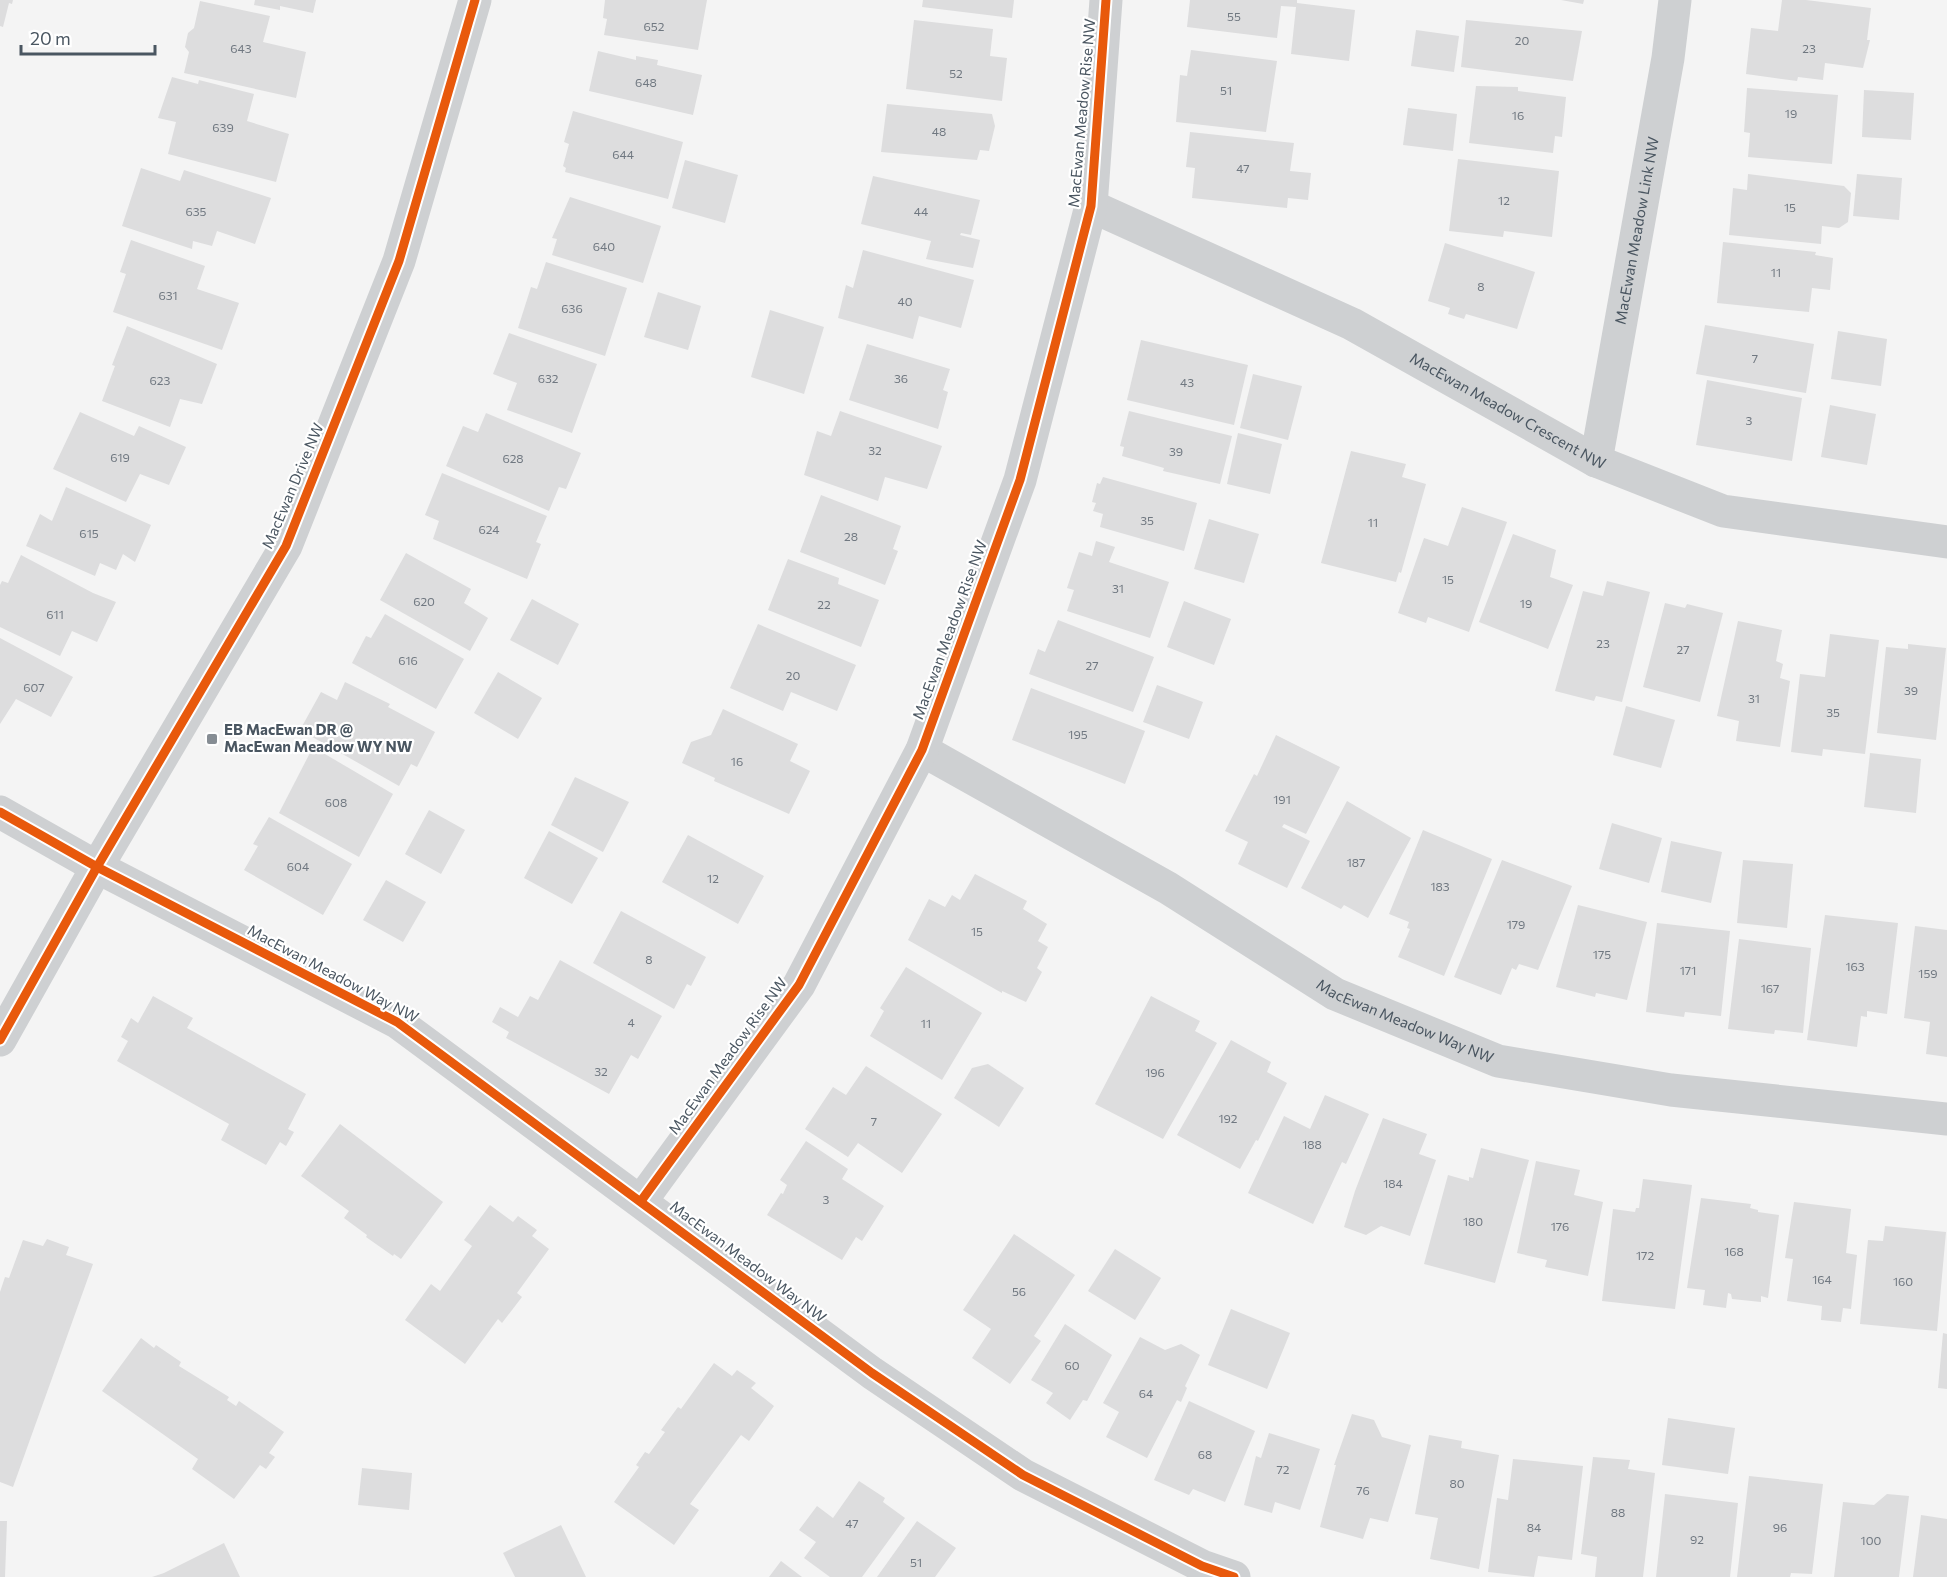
<svg xmlns="http://www.w3.org/2000/svg" width="1947" height="1577" font-family="Commissioner,sans-serif">
  <rect width="100%" height="100%" fill="#f4f4f4"/>
  <g fill="#ddddde">
    <path d="M0 0H13L12 4 9 3 3 27 0 26Z"/>
    <path d="M255 0H316L313 13 280 6V10L254 5Z"/>
    <path d="M605 0H707L698 50 604 35 607 19 603 18Z"/>
    <path d="M923 0H1014L1012 18 922 7Z"/>
    <path d="M1190 0H1297V3L1355 10 1349 61 1291 54 1296 7 1281 6 1277 38 1187 27Z"/>
    <path d="M1561 0H1584L1583 4Z"/>
    <path d="M1782 0H1806L1871 8 1867 40H1870L1863 68 1825 63 1823 80 1798 77 1797 81 1746 74 1751 28 1778 31Z"/>
    <path d="M200 1 270 16 263 42 306 52 296 98 184 73 189 52 185 47 188 33 194 28Z"/>
    <path d="M914 20 993 29 990 56 1007 58 1002 101 906 89Z"/>
    <path d="M1466 20 1582 31 1573 81 1461 67Z"/>
    <path d="M1416 30 1459 36 1454 72 1411 66Z"/>
    <path d="M1191 50 1277 61 1266 132 1176 122 1180 75 1187 76Z"/>
    <path d="M598 51 636 60V56L658 60 657 65 702 75 693 115 589 91Z"/>
    <path d="M172 77 198 84 199 80 254 94 247 121 289 134 276 182 168 154 176 122 158 118Z"/>
    <path d="M1476 86 1518 87V91L1566 97 1562 137 1555 136 1553 153 1469 143Z"/>
    <path d="M1747 88 1838 95 1832 164 1748 157 1750 133 1744 132Z"/>
    <path d="M1864 90 1914 93 1911 140 1862 137Z"/>
    <path d="M887 104 992 114 995 126 989 151 980 150 977 160 881 152Z"/>
    <path d="M1408 108 1457 114 1453 151 1403 145Z"/>
    <path d="M573 111 683 142 668 199 565 172 566 168 563 166 569 144 564 142Z"/>
    <path d="M1190 132 1294 143 1290 171 1311 173 1308 200 1288 198 1287 208 1192 198 1195 168 1186 167Z"/>
    <path d="M1458 159 1559 171 1552 237 1504 231 1503 237 1449 231Z"/>
    <path d="M685 160 738 175 725 223 672 208Z"/>
    <path d="M141 168 180 181 184 170 271 198 255 244 217 231 212 246 193 241 192 249 122 226Z"/>
    <path d="M1748 174 1844 186 1851 193 1848 222 1839 228 1822 226 1821 244 1729 235 1733 188 1747 190Z"/>
    <path d="M1857 174 1902 178 1899 220 1853 216Z"/>
    <path d="M873 176 980 200 971 235 961 233 960 235 980 240 973 268 926 259 931 241 861 224Z"/>
    <path d="M570 197 661 226 643 283 552 255 557 239 552 238Z"/>
    <path d="M131 240 205 266 197 289 239 303 222 350 113 312 126 274 120 272Z"/>
    <path d="M1723 242 1816 252 1815 255 1833 258 1830 290 1812 288 1809 312 1717 303Z"/>
    <path d="M1445 243 1535 272 1517 329 1466 314 1464 319 1448 314 1450 308 1428 301Z"/>
    <path d="M863 250 974 280 961 328 919 316 913 339 838 318 846 285 853 288Z"/>
    <path d="M546 262 627 288 605 356 518 328 531 287 537 289Z"/>
    <path d="M658 292 701 306 688 350 644 337Z"/>
    <path d="M770 310 824 327 804 394 751 377Z"/>
    <path d="M1705 325 1814 344 1806 393 1696 374Z"/>
    <path d="M127 326 217 364 202 404 180 399 170 427 102 401 115 366 112 365Z"/>
    <path d="M1838 331 1887 339 1881 386 1831 379Z"/>
    <path d="M509 333 597 364 572 433 507 410 517 383 493 374Z"/>
    <path d="M1141 340 1248 365 1234 425 1127 400Z"/>
    <path d="M867 344 950 369 943 390 948 392 938 429 849 400Z"/>
    <path d="M1253 374 1302 386 1288 440 1240 428Z"/>
    <path d="M1707 380 1802 398 1792 461 1696 445Z"/>
    <path d="M1830 405 1876 414 1867 465 1821 457Z"/>
    <path d="M840 411 942 446 927 489 885 477 878 501 804 475 817 431 831 436Z"/>
    <path d="M1129 411 1232 436 1220 484 1163 471 1164 468 1122 456 1124 447 1120 446Z"/>
    <path d="M80 412 134 436 139 426 186 447 169 485 140 474 126 502 53 469Z"/>
    <path d="M486 413 581 453 566 489 559 487 549 511 446 466 463 426 478 432Z"/>
    <path d="M1238 433 1282 444 1270 494 1227 484Z"/>
    <path d="M1351 451 1406 464 1402 477 1426 484 1401 573 1399 572 1396 582 1321 563Z"/>
    <path d="M442 473 547 516 536 542 541 544 527 579 433 539 439 521 425 515Z"/>
    <path d="M1103 477 1197 503 1184 551 1100 527 1103 514 1093 511 1096 503 1092 502 1097 483 1100 484Z"/>
    <path d="M66 487 151 525 135 562 123 554 116 570 100 563 95 576 26 546 40 514 52 521Z"/>
    <path d="M821 495 901 526 893 549 898 551 885 585 800 552Z"/>
    <path d="M1462 507 1507 522 1469 632 1428 617 1426 623 1398 613 1424 538 1448 546Z"/>
    <path d="M1209 519 1259 534 1244 583 1194 569Z"/>
    <path d="M1513 534 1556 550 1550 577 1573 585 1548 649 1479 622Z"/>
    <path d="M1096 541 1115 547 1109 562 1169 582 1150 638 1067 611 1074 590 1067 588 1079 552 1092 556Z"/>
    <path d="M406 553 471 589 464 603 488 618 470 651 380 600Z"/>
    <path d="M21 555 93 593 116 602 97 642 72 631 60 656 0 627V585L2 581 8 583Z"/>
    <path d="M788 559 839 578 838 584 879 600 861 647 768 610Z"/>
    <path d="M1607 581 1650 592 1622 702 1596 696 1594 701 1555 691 1583 591 1603 596Z"/>
    <path d="M532 599 579 624 558 665 510 640Z"/>
    <path d="M1184 601 1231 619 1214 665 1167 647Z"/>
    <path d="M1665 603 1685 608 1687 604 1723 613 1700 702 1643 687Z"/>
    <path d="M385 614 464 659 436 709 352 663 366 636 371 638Z"/>
    <path d="M1058 620 1154 657 1133 712 1029 674 1038 649 1045 652Z"/>
    <path d="M1738 621 1782 630 1776 661 1783 664 1780 678 1790 681 1780 747 1736 741 1739 721 1717 716Z"/>
    <path d="M758 624 856 665 837 711 791 692 783 711 730 688Z"/>
    <path d="M1830 634 1879 640 1865 754 1823 749 1822 756 1791 752 1800 674 1825 677Z"/>
    <path d="M0 638 73 677 51 717 16 699 0 724Z"/>
    <path d="M1908 644 1946 648 1936 740 1877 733 1886 647 1908 649Z"/>
    <path d="M498 672 542 698 518 739 474 713Z"/>
    <path d="M345 682 390 704 388 707 435 732 417 767 411 764 399 786 300 730 321 692 337 700Z"/>
    <path d="M1157 685 1203 702 1189 739 1143 722Z"/>
    <path d="M1031 688 1145 731 1125 784 1012 740Z"/>
    <path d="M1626 706 1675 720 1661 768 1613 755Z"/>
    <path d="M723 709 798 744 790 761 810 771 789 814 714 781 715 778 682 763 691 742 711 735Z"/>
    <path d="M1276 735 1340 767 1306 834 1284 824 1282 827 1310 841 1287 888 1238 864 1248 842 1225 831 1254 774 1257 776Z"/>
    <path d="M313 747 393 794 359 857 279 813Z"/>
    <path d="M1870 753 1921 759 1916 813 1864 807Z"/>
    <path d="M575 777 629 802 603 852 551 825Z"/>
    <path d="M1347 801 1411 838 1368 918 1344 905 1341 909 1301 888Z"/>
    <path d="M429 810 465 830 441 874 405 854Z"/>
    <path d="M269 817 352 864 323 915 244 870 258 846 253 844Z"/>
    <path d="M1612 823 1662 838 1649 883 1599 869Z"/>
    <path d="M1423 830 1492 859 1444 976 1398 957 1410 929 1407 928 1409 922 1389 914Z"/>
    <path d="M549 831 598 858 572 904 524 878Z"/>
    <path d="M688 835 764 876 738 924 662 882Z"/>
    <path d="M1671 841 1722 852 1711 903 1661 892Z"/>
    <path d="M1502 860 1572 886 1538 970 1519 964 1516 970 1512 968 1501 995 1454 977Z"/>
    <path d="M1743 860 1793 864 1787 928 1737 923Z"/>
    <path d="M975 874 1027 901 1023 909 1047 924 1038 941 1048 947 1037 968 1042 972 1026 1002 1002 991V993L908 940 929 899 945 907 952 895 960 900Z"/>
    <path d="M386 880 426 902 403 942 363 920Z"/>
    <path d="M1578 905 1647 922 1627 1000 1596 993 1595 997 1556 987Z"/>
    <path d="M621 911 706 957 691 986 687 984 674 1009 593 963Z"/>
    <path d="M1825 915 1898 923 1887 1014 1867 1011V1017L1861 1016 1857 1047 1807 1040Z"/>
    <path d="M1657 923 1730 931 1721 1016 1685 1012 1684 1017 1646 1012Z"/>
    <path d="M1915 926 1947 930V1057L1926 1054 1930 1022 1904 1018Z"/>
    <path d="M1739 939 1811 948 1803 1033 1775 1030 1774 1034 1728 1029Z"/>
    <path d="M560 960 662 1016 638 1059 631 1055 609 1094 506 1038 509 1032 492 1022 500 1007 518 1017 530 996 538 1000Z"/>
    <path d="M906 967 982 1013 942 1080 870 1036 884 1011 880 1008Z"/>
    <path d="M153 996 193 1018 187 1028 306 1094 288 1129 294 1132 286 1146 280 1142 266 1165 221 1140 229 1124 117 1061 128 1041 121 1037 131 1018 138 1023Z"/>
    <path d="M1151 996 1200 1021 1195 1031 1217 1043 1163 1139 1095 1104Z"/>
    <path d="M1231 1040 1271 1062 1267 1072 1287 1083 1258 1141 1256 1140 1240 1169 1177 1135Z"/>
    <path d="M988 1064 1024 1088 999 1127 954 1098 972 1068Z"/>
    <path d="M866 1066 942 1114 902 1173 858 1143 848 1157 805 1129 833 1087 846 1095Z"/>
    <path d="M1325 1095 1369 1114 1346 1164 1342 1162 1313 1224 1248 1193 1284 1116 1310 1129Z"/>
    <path d="M1383 1118 1427 1134 1419 1154 1436 1160 1410 1236 1381 1226 1366 1235 1344 1227 1355 1191Z"/>
    <path d="M340 1124 443 1202 401 1259 394 1254 393 1256 366 1237 367 1235 344 1218 349 1211 301 1176Z"/>
    <path d="M806 1141 848 1169 842 1179 884 1206 862 1241 856 1237 842 1260 767 1215 781 1193 783 1194 787 1185 780 1180Z"/>
    <path d="M1481 1148 1529 1160 1495 1283 1424 1264 1448 1175 1469 1181V1177L1473 1178Z"/>
    <path d="M1536 1161 1580 1170 1574 1195 1603 1202 1588 1276 1545 1267 1547 1260 1517 1253Z"/>
    <path d="M1643 1179 1692 1185 1675 1309 1602 1301 1613 1209 1635 1212 1636 1208H1639Z"/>
    <path d="M1701 1198 1751 1204 1750 1208 1758 1210V1212L1779 1215 1768 1298 1761 1296V1302L1732 1299 1731 1294 1728 1293 1726 1308 1703 1305 1705 1290 1687 1288Z"/>
    <path d="M1794 1202 1851 1209 1846 1253 1857 1255 1851 1309 1843 1308 1841 1322 1821 1320 1822 1306 1787 1301 1793 1259 1785 1258Z"/>
    <path d="M490 1205 513 1222 518 1216 537 1230 532 1236 549 1249 517 1293 522 1297 502 1323 498 1319 465 1364 405 1320 431 1284 440 1291 472 1246 464 1240Z"/>
    <path d="M1885 1226 1946 1232 1937 1331 1860 1324 1868 1240 1883 1241Z"/>
    <path d="M1014 1234 1075 1275 1034 1336 1041 1341 1010 1384 972 1358 991 1329 963 1310Z"/>
    <path d="M47 1239 69 1247 66 1255 93 1264 13 1487 0 1482V1292L5 1277 9 1278 23 1240 43 1246Z"/>
    <path d="M1115 1249 1161 1278 1135 1320 1088 1291Z"/>
    <path d="M1231 1309 1290 1333 1267 1389 1208 1365Z"/>
    <path d="M1065 1324 1112 1355 1087 1401 1083 1400 1070 1420 1046 1403 1053 1393 1031 1380Z"/>
    <path d="M1943 1333 1947 1334V1389L1938 1388Z"/>
    <path d="M1140 1337 1165 1350 1181 1344 1200 1355 1185 1386 1187 1388 1181 1402 1177 1400 1147 1458 1106 1437 1119 1412 1103 1403Z"/>
    <path d="M141 1338 154 1348 156 1345 181 1362 179 1366 229 1397 227 1400 236 1406 239 1401 284 1432 269 1453 275 1457 266 1469 260 1465 234 1499 192 1469 198 1459 102 1391Z"/>
    <path d="M714 1363 732 1376 737 1370 756 1383 751 1388 774 1406 749 1441 741 1435 690 1504 699 1510 674 1545 614 1502 639 1467 636 1465 645 1452 649 1454 665 1432 661 1430 678 1407 681 1409Z"/>
    <path d="M1189 1401 1255 1431 1225 1502 1193 1489 1189 1495 1154 1480Z"/>
    <path d="M1352 1414 1374 1420 1382 1437 1411 1445 1388 1522 1370 1518 1363 1539 1320 1527 1336 1465H1334Z"/>
    <path d="M1668 1418 1735 1428 1728 1474 1662 1465Z"/>
    <path d="M1269 1433 1320 1449 1300 1510 1275 1502 1272 1513 1244 1505 1256 1456 1261 1458Z"/>
    <path d="M1429 1435 1462 1441 1461 1448 1499 1455 1479 1569 1430 1559 1438 1518 1415 1514Z"/>
    <path d="M1593 1457 1630 1460 1628 1469 1655 1473 1643 1577H1595L1597 1557 1581 1554Z"/>
    <path d="M1513 1459 1583 1466 1572 1560 1538 1556 1534 1577 1488 1572 1497 1498 1508 1500Z"/>
    <path d="M362 1468 412 1473 409 1510 358 1505Z"/>
    <path d="M1749 1476 1823 1484 1812 1574 1791 1573 1790 1577H1737Z"/>
    <path d="M859 1481 885 1498 883 1502 905 1518 862 1577H830L804 1558 816 1542 799 1530 817 1506 833 1518Z"/>
    <path d="M1665 1494 1738 1503 1730 1577H1656Z"/>
    <path d="M1887 1494 1909 1496 1899 1577H1834L1843 1502 1874 1505Z"/>
    <path d="M1921 1515 1947 1519V1577H1913Z"/>
    <path d="M0 1521H7L5 1577H0Z"/>
    <path d="M917 1521 956 1548 935 1577H877Z"/>
    <path d="M561 1525 586 1577H515L503 1553Z"/>
    <path d="M224 1543 240 1577H152L164 1573Z"/>
    <path d="M781 1561 802 1577H769Z"/>
  </g>
  <g fill="none" stroke-linecap="round" stroke-linejoin="round">
    <g stroke="#ced0d2" stroke-width="33">
      <path id="s1" d="M1091 206 1352 324 1596 461 1723 511 1947 542"/>
      <path id="s2" d="M1596 461 1668 58 1675 0"/>
      <path id="s3" d="M922 750 1168 888 1335 994 1498 1061 1671 1090 1947 1119"/>
      <path d="M0 812 97 867 397 1022 872 1373 1023 1475 1202 1566 1234 1577"/>
      <path d="M0 1040 97 867 286 546 399 261 475 0"/>
      <path d="M641 1201 799 985 922 750 1020 480 1091 206 1106 0"/>
    </g>
    <g stroke="#fff" stroke-width="13">
      <g id="cycleway">
        <path d="M0 812 97 867 397 1022 872 1373 1023 1475 1202 1566 1234 1577"/>
        <path d="M0 1040 97 867 286 546 399 261 475 0"/>
        <path d="M641 1201 799 985 922 750 1020 480 1091 206 1106 0"/>
      </g>
    </g>
    <use href="#cycleway" stroke="#e8590c" stroke-width="9"/>
  </g>
  <rect fill="#868d94" stroke="#fff" stroke-width="2" x="206" y="733" width="12" height="12" rx="3"/>
  <g text-anchor="middle" stroke-width="4.5" stroke-linejoin="round" paint-order="stroke">
    <g font-size="12" fill="#707881">
      <text x="1234" y="21">55</text>
      <text x="654" y="31">652</text>
      <text x="1522" y="45">20</text>
      <text x="241" y="53">643</text>
      <text x="1809" y="53">23</text>
      <text x="956" y="78">52</text>
      <text x="646" y="87">648</text>
      <text x="1226" y="95">51</text>
      <text x="1791" y="118">19</text>
      <text x="1518" y="120">16</text>
      <text x="223" y="132">639</text>
      <text x="939" y="136">48</text>
      <text x="623" y="159">644</text>
      <text x="1243" y="173">47</text>
      <text x="1504" y="205">12</text>
      <text x="1790" y="212">15</text>
      <text x="196" y="216">635</text>
      <text x="921" y="216">44</text>
      <text x="604" y="251">640</text>
      <text x="1776" y="277">11</text>
      <text x="1481" y="291">8</text>
      <text x="168" y="300">631</text>
      <text x="905" y="306">40</text>
      <text x="572" y="313">636</text>
      <text x="1755" y="363">7</text>
      <text x="548" y="383">632</text>
      <text x="901" y="383">36</text>
      <text x="160" y="385">623</text>
      <text x="1187" y="387">43</text>
      <text x="1749" y="425">3</text>
      <text x="875" y="455">32</text>
      <text x="1176" y="456">39</text>
      <text x="120" y="462">619</text>
      <text x="513" y="463">628</text>
      <text x="1147" y="525">35</text>
      <text x="1373" y="527">11</text>
      <text x="489" y="534">624</text>
      <text x="89" y="538">615</text>
      <text x="851" y="541">28</text>
      <text x="1448" y="584">15</text>
      <text x="1118" y="593">31</text>
      <text x="424" y="606">620</text>
      <text x="1526" y="608">19</text>
      <text x="824" y="609">22</text>
      <text x="55" y="619">611</text>
      <text x="1603" y="648">23</text>
      <text x="1683" y="654">27</text>
      <text x="408" y="665">616</text>
      <text x="1092" y="670">27</text>
      <text x="793" y="680">20</text>
      <text x="34" y="692">607</text>
      <text x="1911" y="695">39</text>
      <text x="1754" y="703">31</text>
      <text x="1833" y="717">35</text>
      <text x="1078" y="739">195</text>
      <text x="737" y="766">16</text>
      <text x="1282" y="804">191</text>
      <text x="336" y="807">608</text>
      <text x="1356" y="867">187</text>
      <text x="298" y="871">604</text>
      <text x="713" y="883">12</text>
      <text x="1440" y="891">183</text>
      <text x="1516" y="929">179</text>
      <text x="977" y="936">15</text>
      <text x="1602" y="959">175</text>
      <text x="649" y="964">8</text>
      <text x="1855" y="971">163</text>
      <text x="1688" y="975">171</text>
      <text x="1928" y="978">159</text>
      <text x="1770" y="993">167</text>
      <text x="631" y="1027">4</text>
      <text x="926" y="1028">11</text>
      <text x="601" y="1076">32</text>
      <text x="1155" y="1077">196</text>
      <text x="1228" y="1123">192</text>
      <text x="874" y="1126">7</text>
      <text x="1312" y="1149">188</text>
      <text x="1393" y="1188">184</text>
      <text x="826" y="1204">3</text>
      <text x="1473" y="1226">180</text>
      <text x="1560" y="1231">176</text>
      <text x="1734" y="1256">168</text>
      <text x="1645" y="1260">172</text>
      <text x="1822" y="1284">164</text>
      <text x="1903" y="1286">160</text>
      <text x="1019" y="1296">56</text>
      <text x="1072" y="1370">60</text>
      <text x="1146" y="1398">64</text>
      <text x="1205" y="1459">68</text>
      <text x="1283" y="1474">72</text>
      <text x="1457" y="1488">80</text>
      <text x="1363" y="1495">76</text>
      <text x="1618" y="1517">88</text>
      <text x="852" y="1528">47</text>
      <text x="1534" y="1532">84</text>
      <text x="1780" y="1532">96</text>
      <text x="1697" y="1544">92</text>
      <text x="1871" y="1545">100</text>
      <text x="916" y="1567">51</text>
    </g>
    <g font-size="15" fill="#4a5661" stroke="#fff">
      <text transform="translate(1082 113) rotate(-85)" y="5">MacEwan Meadow Rise NW</text>
      <text dy="5" stroke="none"><textPath href="#s2" startOffset="234">MacEwan Meadow Link NW</textPath></text>
      <text dy="5" stroke="none"><textPath href="#s1" startOffset="465">MacEwan Meadow Crescent NW</textPath></text>
      <text transform="translate(293 486) rotate(-67)" y="5">MacEwan Drive NW</text>
      <text transform="translate(950 630) rotate(-70)" y="5">MacEwan Meadow Rise NW</text>
      <text transform="translate(333 974) rotate(28)" y="5">MacEwan Meadow Way NW</text>
      <text dy="5" stroke="none"><textPath href="#s3" startOffset="555">MacEwan Meadow Way NW</textPath></text>
      <text transform="translate(728 1056) rotate(-54)" y="5">MacEwan Meadow Rise NW</text>
      <text transform="translate(748 1262) rotate(37)" y="5">MacEwan Meadow Way NW</text>
    </g>
    <g font-size="15" font-weight="bold" fill="#4a5661" stroke="#fff" text-anchor="start">
      <text x="224" y="735">EB MacEwan DR @<tspan x="224" dy="17">MacEwan Meadow WY NW</tspan></text>
    </g>
  </g>
  <path d="M21 45v9h134v-9" fill="none" stroke="#4a5661" stroke-width="3"/>
  <text x="30" y="45" font-size="18" fill="#4a5661" stroke="#ffffff" stroke-width="4.5" paint-order="stroke">20 m</text>
</svg>
